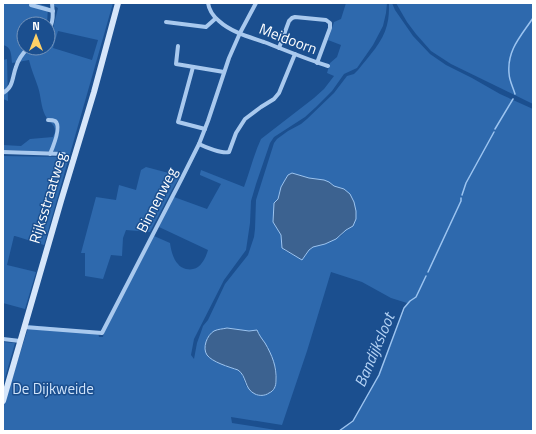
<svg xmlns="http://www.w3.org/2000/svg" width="536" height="434" font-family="'Titillium Web',sans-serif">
  <rect width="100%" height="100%" fill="#1b4f8f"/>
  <g fill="#2e69ad" fill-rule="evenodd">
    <path d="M3 3H37L48 7 47 24H24V48H48V39L51 36 58 8 49 3H113L44 245 15 236H14L7 265 36 272 25 309 3 303V156L64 157 66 152 3 150V145L21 146 30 139 53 137C59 126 50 124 45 115 41 107 41 96 38 87 35 78 31 69 29 60L12 63C11 55 12 47 3 45ZM58 31 98 40 92 60 53 48Z"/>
    <path d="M346 3H387L386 13 383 26 373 45 357 68 344 74 332 91 316 107 305 117 274 137 270 143 256 184 251 201 250 223 246 250 224 280 194 339 191 355 194 359 197 343 201 332 203 326 208 320 225 284 248 255 254 237 255 229 256 200 274 143 277 139 288 131 301 124 307 119 334 93 347 76 354 74 358 70C369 56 383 42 387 25 389 18 389 10 389 3H392L395 10 413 36 430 54 446 65 472 78 500 94 533 109V431H338L353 422 368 396 379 375 407 303 391 298 362 282 331 272 307 351 282 425 231 417 232 423 282 431H3V407L29 325 98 332 99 337H103L104 332 154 236 170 243C171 250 173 259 178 264 180 267 183 268 186 269 199 272 205 260 208 250L159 227 174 197 207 209 221 184 200 175V174L201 170 244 187C250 171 254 154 261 139L314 98 324 89 334 76 327 73 330 63 337 57 341 45 328 40 334 22 341 19ZM292 173 309 178 324 180 329 182 334 186 344 189 349 229 346 230 341 236 325 244 313 247 309 250 302 260 284 250 281 235 273 222V215L281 187 288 175ZM227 328 249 331 257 330 276 368C278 384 277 393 260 396L246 386 241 372 238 370 225 366 207 339C213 330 216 330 227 328Z"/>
    <path d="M396 3H533V104L451 64 431 51 416 34 407 22Z"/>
    <path d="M7 59 8 101 3 99V60Z"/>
    <path d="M146 167 180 176 172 190 150 232 126 230 123 238 122 256 111 255 103 279 85 276V253H81L96 197 116 200 119 185 136 190 141 170Z"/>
    <path d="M3 342 15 343 3 385Z"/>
  </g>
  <g fill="#3c6290" stroke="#9cc4f0">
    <path d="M292 173 309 178 324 180 329 182 334 186 344 189 350 194 354 202 356 211V219L353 226 346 230 336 239 325 244 313 247 309 250 302 260 282 248 281 235 273 222 274 203 278 199 281 187 285 180 288 175Z"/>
    <path d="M227 328 249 331 257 330C259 335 262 339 265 343 272 355 277 367 276 381 276 386 274 391 269 393 265 396 259 396 255 394 244 389 247 376 238 370 229 367 212 362 207 355 202 348 207 335 214 331 218 329 223 329 227 328Z"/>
  </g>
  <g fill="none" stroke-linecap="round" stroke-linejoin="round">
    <g stroke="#9cc4f0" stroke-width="1.5">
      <path d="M515 94C513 87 509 80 509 73 507 50 521 36 533 18"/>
      <path d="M495 129 513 99"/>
      <path d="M462 195 466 183 494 132"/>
      <path d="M428 272 461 201V198"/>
      <path d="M339 431 353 421 379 375 404 308 410 301 416 297 426 276"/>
    </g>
    <g stroke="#a9c9ee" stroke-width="4">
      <path d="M208 3C209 10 213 16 219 21 231 32 249 37 264 42 285 50 306 59 328 66"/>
      <path d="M31 5 53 11"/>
      <path d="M166 22 206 27 215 19"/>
      <path d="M48 31C54 22 53 13 52 3"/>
      <path d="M178 46 176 64 224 72"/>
      <path d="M279 48 289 21 292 18 295 17 326 20 330 23V28L317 63"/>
      <path d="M193 67 178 122 205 129"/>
      <path d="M3 93C14 87 12 77 16 67 18 60 23 53 28 48"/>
      <path d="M48 120C50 120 53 120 55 121 62 126 53 147 50 154"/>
      <path d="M199 144C205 147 222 154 229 152L236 133 245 119 261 107 274 99 279 93 295 54"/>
      <path d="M3 152 64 154"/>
      <path d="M24 327 102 333 182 178 199 144 208 121 229 58 240 33 256 3"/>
      <path d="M3 339 20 341"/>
    </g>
    <path stroke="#d6e6fa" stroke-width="6" d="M3 401 61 201 94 92 118 3"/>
  </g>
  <g text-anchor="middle" stroke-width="3" stroke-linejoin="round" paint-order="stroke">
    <g font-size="15" fill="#fff" stroke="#1b4f8f">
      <text transform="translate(288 39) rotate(21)" y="5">Meidoorn</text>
      <text transform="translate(48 198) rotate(-73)" y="5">Rijksstraatweg</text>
      <text transform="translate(157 200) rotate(-63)" y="5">Binnenweg</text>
    </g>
    <g font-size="15" fill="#cfe3fa" stroke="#1b4f8f">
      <text x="53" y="394">De Dijkweide</text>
    </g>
    <g font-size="16" font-style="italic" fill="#b5d3f5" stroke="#1b4f8f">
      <text transform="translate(374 350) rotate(-67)" y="6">Bandijksloot</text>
    </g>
  </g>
  <rect width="536" height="434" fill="none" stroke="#ffffff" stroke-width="8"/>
  <g transform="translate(36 36)"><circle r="19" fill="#1b4f8f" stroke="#7695bc"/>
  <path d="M0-3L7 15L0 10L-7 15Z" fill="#ffd166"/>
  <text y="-6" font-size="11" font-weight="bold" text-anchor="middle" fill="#ffffff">N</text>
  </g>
</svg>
